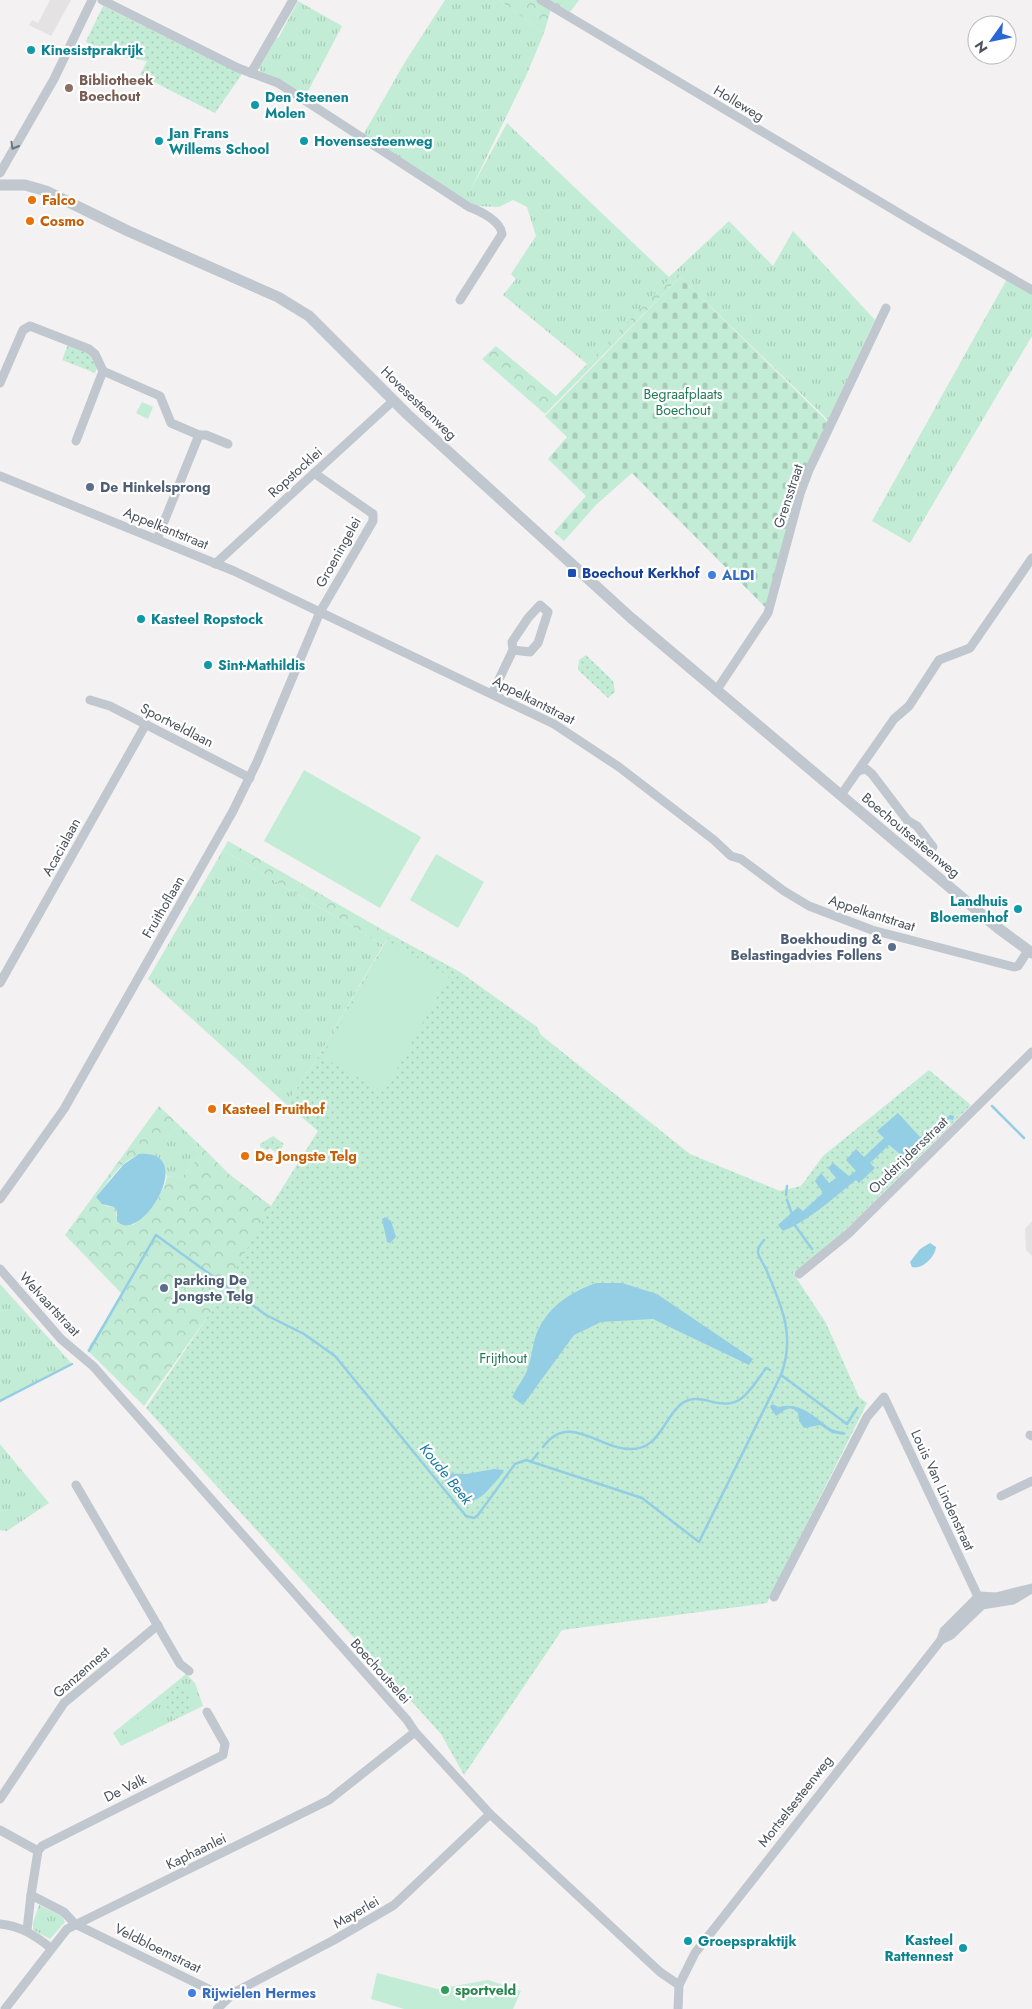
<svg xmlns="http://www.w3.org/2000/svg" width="1032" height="2009" font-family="Jost,sans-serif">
  <defs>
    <pattern id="grass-tufts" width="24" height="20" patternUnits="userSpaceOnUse" patternTransform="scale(1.25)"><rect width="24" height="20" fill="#c3ecd6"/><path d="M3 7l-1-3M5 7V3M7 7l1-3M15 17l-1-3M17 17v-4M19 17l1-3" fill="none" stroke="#a9ccba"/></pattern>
    <pattern id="forest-crowns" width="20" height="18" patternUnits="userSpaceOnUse" patternTransform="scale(1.25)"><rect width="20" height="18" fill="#c3ecd6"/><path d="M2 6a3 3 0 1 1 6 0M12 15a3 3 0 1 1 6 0" fill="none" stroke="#a9ccba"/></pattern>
    <pattern id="cemetery-stones" width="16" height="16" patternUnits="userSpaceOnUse" patternTransform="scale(1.25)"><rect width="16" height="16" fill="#c3ecd6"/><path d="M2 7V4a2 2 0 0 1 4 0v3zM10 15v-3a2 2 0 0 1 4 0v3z" fill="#a9ccba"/></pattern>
    <pattern id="park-dots" width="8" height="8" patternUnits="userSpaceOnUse" patternTransform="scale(1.25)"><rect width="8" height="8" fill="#c3ecd6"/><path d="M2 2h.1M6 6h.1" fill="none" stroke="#a9ccba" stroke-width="1.8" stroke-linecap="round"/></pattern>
  </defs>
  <rect width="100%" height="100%" fill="#f3f1f1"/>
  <g fill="#e4e2e2">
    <path d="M50 0H71L51 36 29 25 32 20 38 23Z"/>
    <path d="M1032 1221V1256L1026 1250 1025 1229Z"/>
  </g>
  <g fill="url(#grass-tufts)">
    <path d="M445 0H499L544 33 526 76 471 189 507 123 669 277 729 221 773 266 793 231 875 320 828 420 680 277 677 272 587 364 503 295 516 279 511 274 536 236 527 207 513 200 499 207 476 206 363 135 405 62Z"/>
    <path d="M298 1 342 26 305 97 261 73 259 68 276 38 279 37Z"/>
    <path d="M1007 279 1032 293V336L910 543 872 521Z"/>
    <path d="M223 850 383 945 318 1057 286 1104 148 979Z"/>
    <path d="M180 1126 203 1148 201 1155 181 1178 167 1176 161 1162 148 1154 149 1147Z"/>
    <path d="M0 1284 72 1364 0 1401Z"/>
    <path d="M0 1444 49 1503 7 1531 0 1530Z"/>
    <path d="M186 1674 195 1683 203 1706 121 1746 113 1733Z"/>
    <path d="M39 1905 62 1916 65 1922 50 1939 33 1930V1923Z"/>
  </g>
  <g fill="url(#forest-crowns)">
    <path d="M499 0H579L570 12 553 2 544 33Z"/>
    <path d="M677 271 680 277 545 414 482 359 496 346 556 396Z"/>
    <path d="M228 841 390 934 383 945 223 850Z"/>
    <path d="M159 1106 180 1126 150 1147 148 1154C125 1152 109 1182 96 1197L106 1206 114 1207 117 1211 116 1216 133 1225C148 1215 164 1194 167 1176L181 1178 201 1155 203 1148 229 1174 271 1206 228 1288 144 1406 87 1350 122 1294 65 1235Z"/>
  </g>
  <path fill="url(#cemetery-stones)" d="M680 277 828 422 798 488 766 608 632 473 596 505 564 541 554 532 586 496 548 459 567 437 545 416Z"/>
  <g fill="url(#park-dots)">
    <path d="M103 6 242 74 215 113 140 75 147 61 93 51 86 41Z"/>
    <path d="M68 344 90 353 97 368 95 373 62 360Z"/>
    <path d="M586 655 613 681 615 692 608 698 578 670 579 660Z"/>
    <path d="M390 934 460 972 537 1027 541 1035 690 1154 780 1191 801 1186 823 1156 929 1070 971 1105 836 1239 793 1273 826 1323 859 1397 867 1403 767 1603 562 1630 464 1775 441 1734 146 1408 227 1288 239 1263 271 1206 318 1131 286 1104 318 1057Z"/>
    <path d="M273 1136 284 1144 278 1154 270 1148 267 1150 260 1147V1144Z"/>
    <path d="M175 1685 188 1693 192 1710 175 1719 160 1697Z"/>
  </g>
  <g fill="#c3ecd6">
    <path d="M142 402 153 407 148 419 136 413Z"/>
    <path d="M304 770 421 837 380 908 264 841Z"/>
    <path d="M436 854 484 882 458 928 410 900Z"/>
    <path d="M388 941 449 976 384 1092 322 1057Z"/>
    <path d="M158 1707 165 1719 131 1740 124 1727Z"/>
    <path d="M377 1973 437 1989 488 1980 521 1991 513 2009H404L371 1999Z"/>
  </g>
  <g fill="#94cee5">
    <path d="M898 1113 920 1137 950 1115 954 1116 953 1120 949 1119 905 1158 889 1145 870 1163 875 1168 859 1183 856 1180C833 1198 810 1220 783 1231L778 1225 798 1207 803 1211 823 1193 815 1181 821 1173 829 1183 836 1178 828 1168 833 1163 849 1176 856 1171 846 1160 856 1149 864 1157 884 1138 877 1131Z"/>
    <path d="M139 1154C200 1149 140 1247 117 1221V1211L114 1207 102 1204 96 1197 124 1164Z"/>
    <path d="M385 1217 391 1221 396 1237 390 1243 387 1242 382 1219Z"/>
    <path d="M930 1243 936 1247C935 1257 922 1270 912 1267L910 1262 920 1249Z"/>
    <path d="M596 1283H622L657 1294 753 1359 749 1365 653 1319 601 1322 574 1335 523 1405 512 1397C516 1389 522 1381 526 1373 531 1361 532 1348 536 1335 547 1307 569 1293 596 1283Z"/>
    <path d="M772 1404 779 1407C799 1401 815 1417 830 1428 834 1431 841 1431 846 1433L844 1435 832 1433 820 1425 804 1428 799 1421 798 1413C790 1404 785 1410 776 1416L770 1407Z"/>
    <path d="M494 1469 504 1470C501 1477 494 1483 489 1489 466 1515 455 1494 439 1473L466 1474Z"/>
  </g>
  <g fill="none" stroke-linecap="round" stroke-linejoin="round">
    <g stroke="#94cee5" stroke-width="2.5">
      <path d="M992 1106 1024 1138"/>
      <path d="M786 1195 787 1186"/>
      <path d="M787 1200 792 1214"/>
      <path d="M794 1224 812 1249"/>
      <path d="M764 1240C761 1244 757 1248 758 1253 760 1260 766 1267 768 1274 783 1309 795 1337 781 1375L847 1424 857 1408"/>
      <path d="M89 1351 156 1235 266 1315 304 1334 335 1356 466 1516 474 1518 478 1515 515 1464 526 1460 642 1498 699 1542 781 1375"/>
      <path d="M0 1401 72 1364"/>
      <path d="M543 1447C569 1411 600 1450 631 1449 659 1449 663 1420 680 1405 699 1389 719 1412 739 1400 750 1393 758 1379 766 1368L770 1370"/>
      <path d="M531 1462 538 1453"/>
    </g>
    <g stroke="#c0c7ce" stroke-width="9">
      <path d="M102 0 238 68 278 83 469 207C480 211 501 221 502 234L460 300"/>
      <path d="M541 0 924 228 1032 290"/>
      <path d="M251 73 293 0"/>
      <path d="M0 173 54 79 92 0"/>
      <path d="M0 383 23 330 30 326 89 349 95 354 103 371 160 396 171 423 199 435 157 539"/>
      <path d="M199 435H206L228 444"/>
      <path d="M76 441 103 371"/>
      <path d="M0 476 234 571 554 724 619 767 714 840 731 856 741 859 784 891 809 906 872 930 1014 967 1018 966 1027 952"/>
      <path d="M215 564 394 400"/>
      <path d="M716 691 768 613 800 494 809 470 886 308"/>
      <path d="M492 694 513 650 512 642 528 618 540 605 548 612 538 643 530 652 513 650"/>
      <path d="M90 700 110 706 250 778"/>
      <path d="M858 771 866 769 872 774 907 820 917 826 933 847"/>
      <path d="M841 795 894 719 909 706 939 660 970 648 1032 558"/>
      <path d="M0 983 146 724"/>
      <path d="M0 1199 64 1109 233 811 257 762 320 612 373 521V514L314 473"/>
      <path d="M0 1269 61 1339 93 1366 407 1720 415 1732 490 1814 660 1972 679 1985"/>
      <path d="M799 1274 848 1234 1032 1052"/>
      <path d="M1030 1435 1032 1436"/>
      <path d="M76 1485 180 1664 189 1671"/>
      <path d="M1001 1496 1032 1481"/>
      <path d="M774 1597 867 1417 884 1397 982 1605"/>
      <path d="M941 1640 951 1635 982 1605 1013 1600 1031 1589"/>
      <path d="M207 1712 225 1744 223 1755 42 1846 38 1851 31 1895 64 1912 75 1924 227 1998"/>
      <path d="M0 1799 64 1703 158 1625"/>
      <path d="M0 1830 38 1851"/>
      <path d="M0 1924C21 1926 34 1935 51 1948"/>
      <path d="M27 1930 31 1895"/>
      <path d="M5 2009 67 1929 329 1800 415 1732"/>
      <path d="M217 2009 235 1992 334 1940 394 1905 490 1814"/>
      <path d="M678 2009 679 1985 695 1953 941 1640 944 1631 979 1596 996 1597 1032 1588"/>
    </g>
    <path stroke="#c0c7ce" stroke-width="11" d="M0 185H25L46 191 128 231 278 297 309 316 408 415 630 617 998 928 1032 953"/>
  </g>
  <defs><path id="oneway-chevron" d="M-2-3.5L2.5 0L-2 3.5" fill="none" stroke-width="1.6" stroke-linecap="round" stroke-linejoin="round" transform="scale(1.25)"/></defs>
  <use stroke="#6d757e" href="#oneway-chevron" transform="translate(14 146) rotate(120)"/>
  <g fill="#0f9aa8" stroke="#fff" stroke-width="2">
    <circle cx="31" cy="50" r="5"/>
    <circle cx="255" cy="105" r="5"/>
    <circle cx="159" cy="141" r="5"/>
    <circle cx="304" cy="141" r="5"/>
    <circle cx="141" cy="619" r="5"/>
    <circle cx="208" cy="665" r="5"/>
    <circle cx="1018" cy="909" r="5"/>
    <circle cx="688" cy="1941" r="5"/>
    <circle cx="963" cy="1948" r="5"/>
  </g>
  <circle fill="#8d6e63" stroke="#fff" stroke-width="2" cx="69" cy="88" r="5"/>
  <g fill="#e8710a" stroke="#fff" stroke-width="2">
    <circle cx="32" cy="200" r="5"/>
    <circle cx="30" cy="221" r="5"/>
    <circle cx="212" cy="1109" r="5"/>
    <circle cx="245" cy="1156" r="5"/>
  </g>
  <g fill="#5c6f8a" stroke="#fff" stroke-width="2">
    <circle cx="90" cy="487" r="5"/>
    <circle cx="892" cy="947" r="5"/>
    <circle cx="164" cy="1288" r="5"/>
  </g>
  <rect fill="#1a4fb4" stroke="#fff" stroke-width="2" x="567" y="568" width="10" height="10" rx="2.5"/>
  <g fill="#3f7fe0" stroke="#fff" stroke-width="2">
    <circle cx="712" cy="575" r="5"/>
    <circle cx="192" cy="1993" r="5"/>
  </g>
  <circle fill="#2e9e5b" stroke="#fff" stroke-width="2" cx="445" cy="1990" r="5"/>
  <g text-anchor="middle" stroke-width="4.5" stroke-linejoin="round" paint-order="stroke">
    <g font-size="14" font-weight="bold" fill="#0d838f" stroke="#fff" text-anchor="start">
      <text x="41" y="55">Kinesistprakrijk</text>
      <text x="265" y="102">Den Steenen<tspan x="265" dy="16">Molen</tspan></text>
      <text x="169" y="138">Jan Frans<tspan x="169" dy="16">Willems School</tspan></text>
      <text x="314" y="146">Hovensesteenweg</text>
      <text x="151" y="624">Kasteel Ropstock</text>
      <text x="218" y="670">Sint-Mathildis</text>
      <text x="1008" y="906" text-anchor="end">Landhuis<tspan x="1008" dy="16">Bloemenhof</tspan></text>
      <text x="953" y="1945" text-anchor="end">Kasteel<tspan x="953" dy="16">Rattennest</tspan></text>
      <text x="698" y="1946">Groepspraktijk</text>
    </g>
    <g font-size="14" font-weight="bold" fill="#785e54" stroke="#fff" text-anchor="start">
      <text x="79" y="85">Bibliotheek<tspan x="79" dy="16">Boechout</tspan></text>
    </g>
    <g font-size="14" fill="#4a525c" stroke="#fff">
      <text transform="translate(739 103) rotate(31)" y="5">Holleweg</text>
      <text transform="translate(419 403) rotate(44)" y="5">Hovesesteenweg</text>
      <text transform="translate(295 472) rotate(-42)" y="5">Ropstocklei</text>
      <text transform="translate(788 496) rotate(-72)" y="5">Grensstraat</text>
      <text transform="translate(166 528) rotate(22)" y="5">Appelkantstraat</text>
      <text transform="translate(338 552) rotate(-61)" y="5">Groeningelei</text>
      <text transform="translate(534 700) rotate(27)" y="5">Appelkantstraat</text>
      <text transform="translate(177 725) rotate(27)" y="5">Sportveldlaan</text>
      <text transform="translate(911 835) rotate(40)" y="5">Boechoutsesteenweg</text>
      <text transform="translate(61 847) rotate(-61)" y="5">Acacialaan</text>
      <text transform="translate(163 907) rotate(-60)" y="5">Fruithoflaan</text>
      <text transform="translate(872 913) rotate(18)" y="5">Appelkantstraat</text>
      <text transform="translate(908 1155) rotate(-44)" y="5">Oudstrijdersstraat</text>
      <text transform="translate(50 1304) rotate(47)" y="5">Welvaartstraat</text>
      <text transform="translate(943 1490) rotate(65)" y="5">Louis Van Lindenstraat</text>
      <text transform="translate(381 1671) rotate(48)" y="5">Boechoutselei</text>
      <text transform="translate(81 1672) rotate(-41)" y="5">Ganzennest</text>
      <text transform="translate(125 1788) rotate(-26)" y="5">De Valk</text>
      <text transform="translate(795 1801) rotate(-52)" y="5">Mortselsesteenweg</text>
      <text transform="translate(196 1851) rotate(-26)" y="5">Kaphaanlei</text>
      <text transform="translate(356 1912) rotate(-30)" y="5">Mayerlei</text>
      <text transform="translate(158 1948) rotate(26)" y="5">Veldbloemstraat</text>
    </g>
    <g font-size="14" font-weight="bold" fill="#c56008" stroke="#fff" text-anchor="start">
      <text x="42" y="205">Falco</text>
      <text x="40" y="226">Cosmo</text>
      <text x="222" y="1114">Kasteel Fruithof</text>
      <text x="255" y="1161">De Jongste Telg</text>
    </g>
    <g font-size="14" fill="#1f7953" stroke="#fff">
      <text x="683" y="399">Begraafplaats<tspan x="683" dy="16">Boechout</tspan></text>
      <text x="503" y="1363">Frijthout</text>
    </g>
    <g font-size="14" font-weight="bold" fill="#4e5e75" stroke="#fff" text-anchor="start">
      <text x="100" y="492">De Hinkelsprong</text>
      <text x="882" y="944" text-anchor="end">Boekhouding &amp;<tspan x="882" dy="16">Belastingadvies Follens</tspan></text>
      <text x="174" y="1285">parking De<tspan x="174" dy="16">Jongste Telg</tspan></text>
    </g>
    <g font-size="14" font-weight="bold" fill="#164399" stroke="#fff" text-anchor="start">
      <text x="582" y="578">Boechout Kerkhof</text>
    </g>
    <g font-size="14" font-weight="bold" fill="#366cbe" stroke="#fff" text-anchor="start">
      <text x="722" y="580">ALDI</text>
      <text x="202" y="1998">Rijwielen Hermes</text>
    </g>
    <g font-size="14" font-weight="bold" fill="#27864d" stroke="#fff" text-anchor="start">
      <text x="455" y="1995">sportveld</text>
    </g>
    <g font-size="15" font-style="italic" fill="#197aa1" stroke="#fff">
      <text transform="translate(446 1474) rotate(51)" y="5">Koude Beek</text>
    </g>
  </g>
  <g transform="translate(992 40) rotate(237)"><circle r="24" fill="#ffffff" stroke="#b7babe"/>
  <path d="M0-4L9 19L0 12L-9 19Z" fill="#2967d5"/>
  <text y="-8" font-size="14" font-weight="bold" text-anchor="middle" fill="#4a525c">N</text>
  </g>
</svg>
